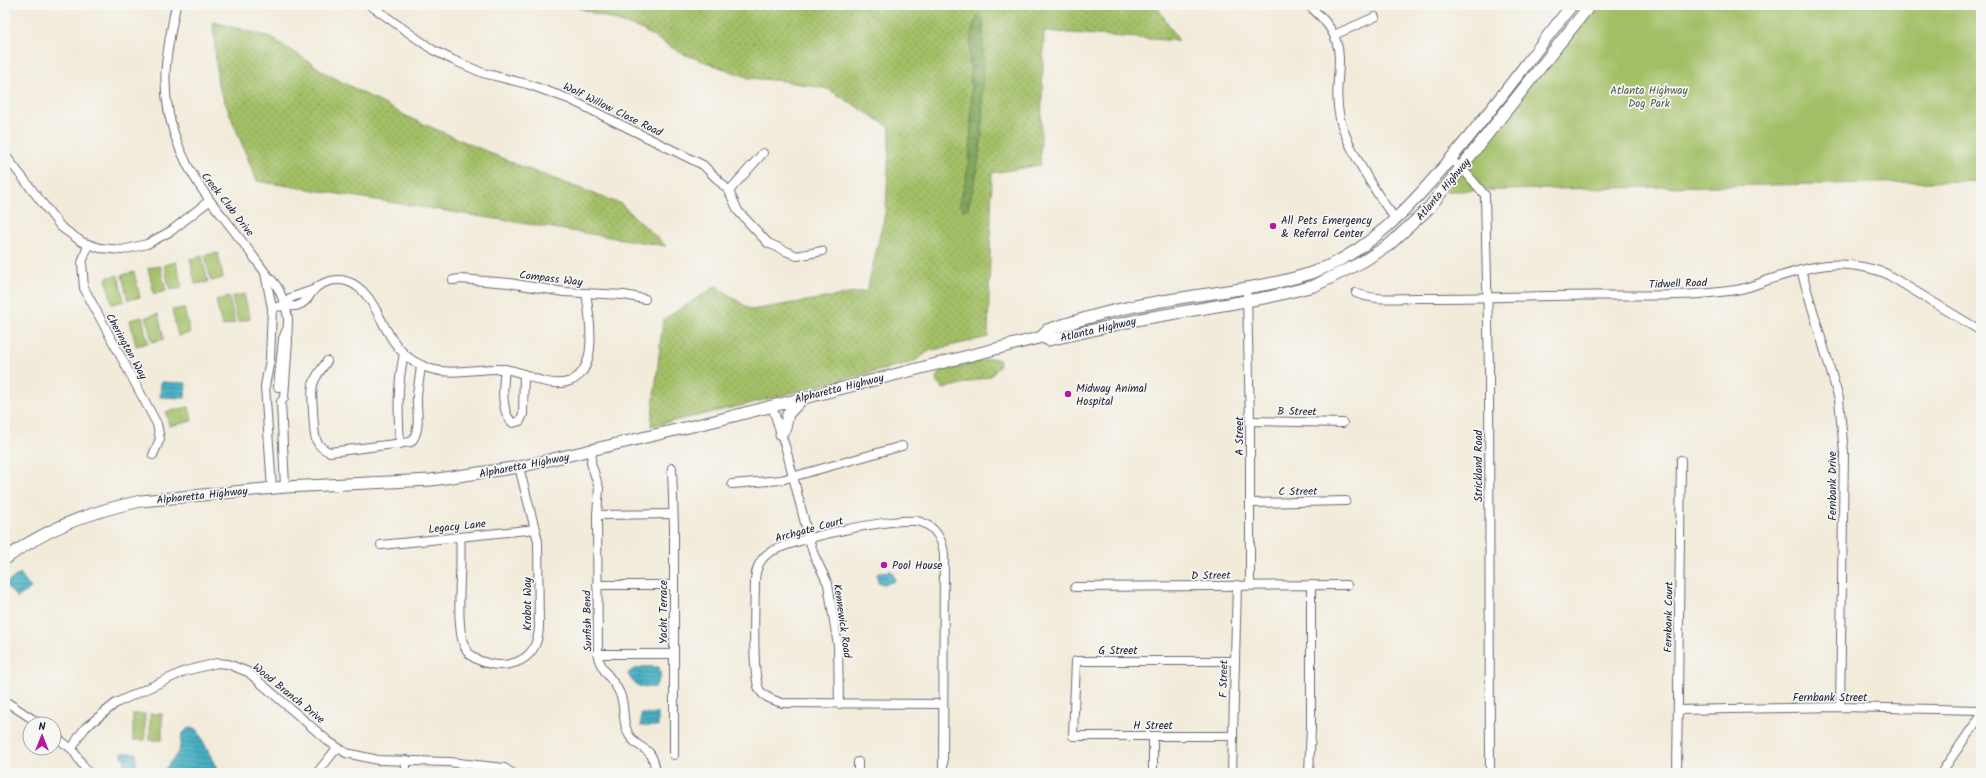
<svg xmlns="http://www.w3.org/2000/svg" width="1986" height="778" font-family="Kalam,sans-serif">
  <defs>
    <pattern id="grass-dots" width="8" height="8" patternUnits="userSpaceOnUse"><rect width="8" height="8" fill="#a3bf66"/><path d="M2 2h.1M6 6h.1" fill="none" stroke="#849b55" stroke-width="1.8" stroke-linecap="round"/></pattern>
    <pattern id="forest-crowns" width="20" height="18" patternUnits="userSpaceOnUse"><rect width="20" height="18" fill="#82a65b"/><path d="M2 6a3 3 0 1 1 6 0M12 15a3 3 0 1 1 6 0" fill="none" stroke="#6a874c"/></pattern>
    <pattern id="water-rules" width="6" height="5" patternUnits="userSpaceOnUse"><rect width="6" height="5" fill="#44afc2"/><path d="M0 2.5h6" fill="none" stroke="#388e9f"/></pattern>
  </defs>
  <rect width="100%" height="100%" fill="#f6f6f2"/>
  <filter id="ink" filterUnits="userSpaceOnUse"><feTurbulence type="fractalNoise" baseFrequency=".025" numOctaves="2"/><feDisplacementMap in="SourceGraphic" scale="8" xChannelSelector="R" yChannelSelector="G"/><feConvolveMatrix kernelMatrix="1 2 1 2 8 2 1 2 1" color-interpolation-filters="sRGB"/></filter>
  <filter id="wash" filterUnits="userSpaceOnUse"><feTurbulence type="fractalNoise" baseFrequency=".012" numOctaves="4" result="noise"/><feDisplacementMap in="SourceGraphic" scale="16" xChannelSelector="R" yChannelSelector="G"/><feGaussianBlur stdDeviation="0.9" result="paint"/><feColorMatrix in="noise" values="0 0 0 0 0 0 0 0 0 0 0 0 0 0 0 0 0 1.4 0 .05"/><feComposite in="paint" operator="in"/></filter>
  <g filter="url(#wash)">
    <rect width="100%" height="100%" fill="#f2ebda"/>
    <g fill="url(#grass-dots)" stroke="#627050">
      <path d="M570 5H1156L1179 41 1044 31 1040 165 992 173 988 337 929 351 913 362 748 404 651 426 663 320 716 286 751 310 867 291 886 209 890 127 828 89 784 81 749 78 681 53 641 29Z"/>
      <path d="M213 22 271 37 329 75 410 118 520 166 621 204 666 246 257 181 218 85Z"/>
      <path d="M992 358 999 360 1000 365 991 376 943 389 937 383 936 378 939 372Z"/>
    </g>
    <path fill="url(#forest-crowns)" stroke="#52644b" d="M978 15 983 19V34L982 134 977 172 968 208 964 210 959 203C973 167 971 123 971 85 970 63 967 35 978 15Z"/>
    <g fill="#a3bf66" stroke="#627050">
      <path d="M1594 5H1981V181L1446 191Z"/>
      <path d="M218 253 223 278 211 281 205 255Z"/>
      <path d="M202 256 208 282 195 284 190 259Z"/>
      <path d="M176 262 182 288 170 290 164 265Z"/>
      <path d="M160 266 166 291 154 294 148 268Z"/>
      <path d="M134 272 140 297 128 300 122 275Z"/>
      <path d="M118 275 124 301 112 304 106 278Z"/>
      <path d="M244 294 250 319 238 322 232 297Z"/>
      <path d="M229 297 235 323 222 326 216 300Z"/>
      <path d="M184 308 190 333 178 336 172 310Z"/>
      <path d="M158 314 164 339 152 342 146 317Z"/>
      <path d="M142 317 148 343 136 346 130 320Z"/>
      <path d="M189 407 192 421 169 426 166 412Z"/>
      <rect x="133" y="714" width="12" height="26"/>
      <rect x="150" y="714" width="12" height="26"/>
    </g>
    <g fill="url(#water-rules)" stroke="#33687e">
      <path d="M161 382 186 383 185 398 160 397Z"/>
      <path d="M891 571 893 573 895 581 886 584 878 583 877 575 879 572Z"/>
      <path d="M20 573 31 588 17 598 5 584Z"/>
      <path d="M659 667 661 676 655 687C640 689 635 686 628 674 634 665 648 667 659 667Z"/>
      <rect x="641" y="714" width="17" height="12"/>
      <path d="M188 728 197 729 219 773H162L179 751 182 734Z"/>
      <path d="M122 753H136V773H124V757H122Z"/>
    </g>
  </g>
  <g filter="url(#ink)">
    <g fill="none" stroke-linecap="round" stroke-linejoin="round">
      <g stroke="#6b6873" stroke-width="10">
        <g id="minor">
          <path d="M176 5C172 25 168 45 166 65 161 124 186 174 224 218 238 236 251 253 264 271 269 278 275 282 279 290 283 299 287 309 288 319 288 326 287 332 288 340L284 398 281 402 285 487"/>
          <path d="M370 5 433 50 453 60 483 73 527 84 569 99 703 165 729 191 738 211 768 243 797 256 822 251"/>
          <path d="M1308 5C1359 46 1329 70 1340 119 1347 146 1377 196 1395 218"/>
          <path d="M1334 35 1375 17"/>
          <path d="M5 155 61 227 82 242 100 248 122 250 147 244 171 231 209 201"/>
          <path d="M1450 160 1461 167 1485 195 1489 369 1490 773"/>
          <path d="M729 191 763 153"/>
          <path d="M88 245 82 263 84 288 157 424 160 439 153 455"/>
          <path d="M1801 270 1839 399 1844 453 1840 707"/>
          <path d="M265 273 272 308 270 360 265 386 272 489"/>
          <path d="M453 280 460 279 509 283 564 292 624 295 645 299"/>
          <path d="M1356 293C1375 301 1396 298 1416 298 1462 298 1508 297 1555 296 1615 294 1676 299 1736 290 1747 288 1758 284 1768 280 1813 266 1839 257 1885 273L1981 331"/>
          <path d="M1247 296 1250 421V585"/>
          <path d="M285 306 290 298 313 290"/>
          <path d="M272 308C276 307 280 306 284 306 289 305 293 308 299 305 307 302 308 297 313 291 320 282 336 278 346 281 371 288 379 320 392 339 399 350 409 360 421 365 446 378 475 368 501 369 516 369 528 377 542 381 602 396 592 329 586 293"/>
          <path d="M327 361C322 369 315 376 313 385 311 394 313 404 313 413 315 429 311 446 330 452L411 442C422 430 416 410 417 395 418 385 420 376 421 366"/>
          <path d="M505 369C503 385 500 413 513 423L520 421 523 414 524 374"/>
          <path d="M278 387 283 339 286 331"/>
          <path d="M772 406 786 449 809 539 814 555 828 584 838 646 839 704"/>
          <path d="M1250 421 1343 423"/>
          <path d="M400 444C398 413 397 385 404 354"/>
          <path d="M592 451 591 463 599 488 597 515 598 657C602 673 615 680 620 694 626 707 621 722 629 735 641 754 652 742 656 773"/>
          <path d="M672 468 674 527V755"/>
          <path d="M732 484 781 480 902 446"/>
          <path d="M1250 503 1346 501"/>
          <path d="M597 515 673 514"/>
          <path d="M460 537C463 563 454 628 465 647 469 656 478 661 487 663 496 666 508 665 517 662 532 656 538 643 539 628L538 541 519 467"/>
          <path d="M381 545 536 529"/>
          <path d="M597 585H673"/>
          <path d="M1075 587 1347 585"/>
          <path d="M598 654H674"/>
          <path d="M5 701 40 724"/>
          <path d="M943 704 782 703C774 700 765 698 760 691 751 676 755 600 755 579 756 569 759 561 766 555 784 540 900 515 921 522 936 527 943 541 944 555L943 773"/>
          <path d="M1678 710 1840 707 1981 710"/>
          <path d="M54 736 72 749 88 773"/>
          <path d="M1233 736H1073L1076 661H1235"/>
          <path d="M72 749 79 736 86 727 116 703 185 671 217 663 228 664 248 672 328 741 346 753 378 760 449 762 504 768 512 773"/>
          <path d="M406 760V773"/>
          <path d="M858 762V773"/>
          <path d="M317 773 337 748"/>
          <path d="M1153 773V736"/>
          <path d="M1232 773 1237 585"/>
          <path d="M1309 773 1311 728V585"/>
          <path d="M1677 773 1681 460"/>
          <path d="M1941 773 1981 715"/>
        </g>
      </g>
      <g stroke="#6b6873" stroke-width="13">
        <g id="major">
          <path d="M1042 337 1049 340 1141 319 1269 297 1314 286 1362 262 1389 245 1428 209 1590 5"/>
          <path d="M1042 337 1047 330C1081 319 1116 309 1151 303 1202 293 1255 290 1305 275 1367 256 1413 204 1453 156 1495 107 1532 55 1572 5"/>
          <path d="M781 434 785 428 788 414 803 398"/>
          <path d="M5 559C45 529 92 511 141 501L285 487 431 480 519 467 714 421 1042 337"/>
        </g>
      </g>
      <use href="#minor" stroke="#fff" stroke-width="8"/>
      <use href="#major" stroke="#fff" stroke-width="11"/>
    </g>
  </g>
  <g fill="#b5179e" stroke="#f6f6f2" stroke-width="1.5">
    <circle cx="1273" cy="226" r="4"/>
    <circle cx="1068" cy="394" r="4"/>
    <circle cx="884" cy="565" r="4"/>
  </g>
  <g text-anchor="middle" stroke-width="3.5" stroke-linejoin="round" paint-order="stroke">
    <g font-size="11" fill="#4f594a" stroke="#f6f6f2">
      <text x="1649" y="94">Atlanta Highway<tspan x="1649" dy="13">Dog Park</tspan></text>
    </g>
    <g font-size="11" fill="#22223b" stroke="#f6f6f2">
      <text transform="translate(613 109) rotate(26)" y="4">Wolf Willow Close Road</text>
      <text transform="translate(1443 189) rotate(-50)" y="4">Atlanta Highway</text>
      <text transform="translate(228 204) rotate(52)" y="4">Creek Club Drive</text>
      <text transform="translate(551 278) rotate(7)" y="4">Compass Way</text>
      <text transform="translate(1678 283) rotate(-2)" y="4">Tidwell Road</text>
      <text transform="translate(1098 329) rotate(-13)" y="4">Atlanta Highway</text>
      <text transform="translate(127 346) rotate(61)" y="4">Cherington Way</text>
      <text transform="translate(839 388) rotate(-14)" y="4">Alpharetta Highway</text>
      <text transform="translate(1297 411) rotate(1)" y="4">B Street</text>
      <text transform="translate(1239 436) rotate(-90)" y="4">A Street</text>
      <text transform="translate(524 465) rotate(-11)" y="4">Alpharetta Highway</text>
      <text transform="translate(1478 466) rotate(-90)" y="4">Strickland Road</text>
      <text transform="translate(1832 486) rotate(-90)" y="4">Fernbank Drive</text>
      <text transform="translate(1298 491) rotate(-1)" y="4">C Street</text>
      <text transform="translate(202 495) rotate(-6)" y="4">Alpharetta Highway</text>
      <text transform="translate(457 526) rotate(-6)" y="4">Legacy Lane</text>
      <text transform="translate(809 529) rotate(-15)" y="4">Archgate Court</text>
      <text transform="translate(1211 575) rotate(-1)" y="4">D Street</text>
      <text transform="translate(527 604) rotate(-90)" y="4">Krobot Way</text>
      <text transform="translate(663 612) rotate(-90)" y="4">Yacht Terrace</text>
      <text transform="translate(1668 617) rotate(-89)" y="4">Fernbank Court</text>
      <text transform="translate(587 621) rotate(-91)" y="4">Sunfish Bend</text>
      <text transform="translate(843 621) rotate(82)" y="4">Kennewick Road</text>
      <text x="1118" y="654">G Street</text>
      <text transform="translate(1223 679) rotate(-89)" y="4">F Street</text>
      <text transform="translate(289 693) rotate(39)" y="4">Wood Branch Drive</text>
      <text x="1830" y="701">Fernbank Street</text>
      <text x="1153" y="729">H Street</text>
    </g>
    <g font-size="11" fill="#22223b" stroke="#f6f6f2" text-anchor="start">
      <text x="1281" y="224">All Pets Emergency<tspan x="1281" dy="13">&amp; Referral Center</tspan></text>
      <text x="1076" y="392">Midway Animal<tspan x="1076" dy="13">Hospital</tspan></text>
      <text x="892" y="569">Pool House</text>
    </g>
  </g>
  <rect width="1986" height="778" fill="none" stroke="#f6f6f2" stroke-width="20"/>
  <g transform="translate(42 736)"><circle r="19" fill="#f6f6f2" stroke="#a1a1a9"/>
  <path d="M0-3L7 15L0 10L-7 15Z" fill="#b5179e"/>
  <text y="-6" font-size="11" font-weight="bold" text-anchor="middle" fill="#22223b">N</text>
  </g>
</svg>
